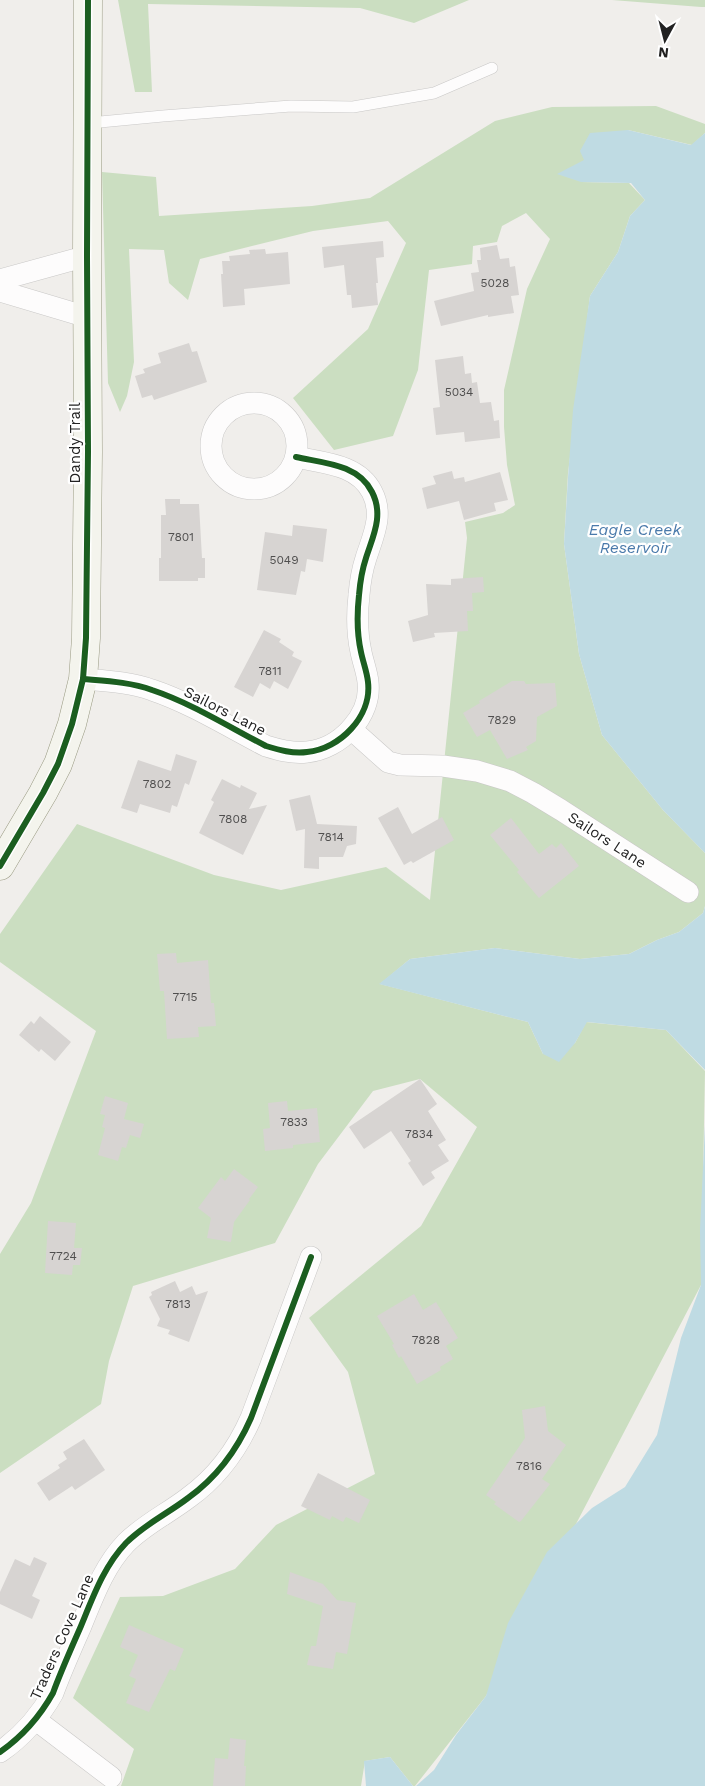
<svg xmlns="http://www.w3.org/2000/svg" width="705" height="1786" font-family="'Work Sans',sans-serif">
  <rect width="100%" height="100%" fill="#f0eeeb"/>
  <g fill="#cbdec1">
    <path d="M118 0H469L414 23 360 8 148 4 152 92H135Z"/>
    <path d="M612 0H705V7H701Z"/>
    <path d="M656 106 705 124V133L692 145 628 130 584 160 581 182 629 183 645 200 630 216 618 252 590 296 568 473 564 544 579 654 602 735 663 810 705 853V906L703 913 679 932 657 940 629 954 580 959 495 948 410 959 380 984 528 1022 543 1054 575 1043 586 1022 666 1030 705 1071 701 1285 486 1696 415 1786H413L390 1757 365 1761 361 1786H121L134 1749 73 1698 120 1597 163 1596 235 1569 276 1525 375 1474 348 1372 309 1318 421 1226 477 1127 420 1079 373 1091 318 1164 275 1243 133 1286 109 1361 101 1404 0 1473V1254L31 1203 96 1031 0 962V934L77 824 214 875 281 890 386 867 430 900 467 538 465 522 503 513 515 505 507 465 504 427V390L527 289 550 239 526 213 502 226 497 242 473 246 472 264 429 270 418 370 393 436 334 450 293 398 368 329 406 243 388 221 313 231 200 259 188 300 169 283 164 250 129 249 134 362 127 396 120 412 108 383 102 172 156 177 159 216 312 206 370 198 495 121 552 107Z"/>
  </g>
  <g fill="#bfdbe3">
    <path d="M628 130 691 145 705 133V853L663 810 602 735 579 654 564 544 568 477 573 410 590 296 618 252 630 216 645 200 631 183 581 182 557 174 584 160 580 151 590 133Z"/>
    <path d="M705 906V1070L666 1030 587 1022 575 1043 559 1062 543 1054 528 1022 379 984 410 959 495 948 580 959 629 954 657 940 679 932 703 913Z"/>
    <path d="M705 1125V1786H416L434 1770 456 1735 486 1696 508 1623 547 1552 592 1508 625 1487 657 1435 681 1338 701 1285 700 1230Z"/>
    <path d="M390 1757 413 1786H366L364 1761Z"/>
  </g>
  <g fill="#d7d4d2">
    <path d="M383 241 384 257 376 258 378 283H376L378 305 352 308 351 295H347L344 265 324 268 322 247Z"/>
    <path d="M497 245 500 259 509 258 510 267 515 266 519 295 511 296 514 313 488 317V315L441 326 434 301 474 291 471 273 479 272 477 260H481L480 248Z"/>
    <path d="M265 249 266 254 288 252 290 284 244 289 245 305 223 307 221 274H223L222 261H230L229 256 250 254 249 250Z"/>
    <path d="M189 343 192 352 197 351 207 382 154 400 152 395 142 398 135 376 145 373 143 369 161 363 158 353Z"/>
    <path d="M463 356 465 374 471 373 472 383 477 382 480 403 491 402 494 421 499 420 500 438 465 442 464 432 436 435 433 408 440 407 435 360Z"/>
    <path d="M452 471 454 479 464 477 465 482 500 472 508 500 494 503 496 511 464 520 459 501 427 509 422 488 436 484 433 476Z"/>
    <path d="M165 499H180V504H199L202 558H205V578H198V581H159V558H161V515H166Z"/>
    <path d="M293 525 327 529 323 562 307 559 305 572 301 571 296 595 257 590 265 532 292 536Z"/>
    <path d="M483 577 484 592 472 593 473 611H467L468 631 434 633 435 637 413 642 408 621 428 615 426 584 451 585V579Z"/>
    <path d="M264 630 281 639 279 642 294 652 292 656 302 661 288 689 274 681 270 689 260 683 253 697 234 687Z"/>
    <path d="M512 681H524L526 684 555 683 557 706 537 717 536 741 526 747 528 750 507 759 490 730 477 737 463 713 480 703 479 701Z"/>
    <path d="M176 754 197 761 189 785 185 783 177 807 172 805 170 813 140 804 137 813 121 808 138 760 171 771Z"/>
    <path d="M222 779 240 788 241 785 257 793 249 809 267 805 243 855 199 833 214 802 211 800Z"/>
    <path d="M310 795 317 824 357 826 356 844 347 846 343 857H319V869L304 868 305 829 296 831 289 800Z"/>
    <path d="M398 807 412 834 442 817 454 840 413 863 411 861 404 865 378 818Z"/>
    <path d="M511 818 539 854 552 844 556 848 561 843 579 866 539 898 517 872 519 870 490 835Z"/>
    <path d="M176 953 177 963 208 960 211 1003H214L216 1026 198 1027 199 1037 167 1039 164 991H160L157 954Z"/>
    <path d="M40 1016 71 1042 55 1061 41 1049 39 1052 19 1035 31 1021 34 1024Z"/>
    <path d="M420 1079 437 1104 428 1111 446 1140 438 1145 449 1161 431 1172 435 1178 423 1186 408 1163 411 1161 391 1131 364 1149 349 1127Z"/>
    <path d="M105 1096 128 1103 124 1119 144 1124 140 1138 130 1135 126 1148 122 1147 118 1161 98 1155 105 1128 102 1127 105 1115 100 1114Z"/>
    <path d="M287 1101 288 1111 317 1108 320 1142 293 1145V1148L265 1151 263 1129 270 1128 268 1103Z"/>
    <path d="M234 1169 258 1187 249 1199 250 1200 234 1222 231 1242 207 1238 211 1218 198 1208 221 1177 225 1181Z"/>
    <path d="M48 1221 76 1223 74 1248H82L80 1265H73L72 1275 45 1273Z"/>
    <path d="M175 1281 180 1292 192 1286 196 1295 208 1291 189 1342 168 1334 170 1330 157 1326 160 1319 149 1297 152 1295 151 1292Z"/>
    <path d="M414 1294 423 1310 436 1302 458 1338 446 1346 453 1359 440 1367 441 1370 417 1384 401 1356 399 1358 392 1345 394 1344 377 1316Z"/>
    <path d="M545 1406 548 1431 566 1445 542 1479 550 1484 521 1521 519 1522 494 1504 496 1502 486 1495 525 1438 522 1410Z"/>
    <path d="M84 1439 105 1470 75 1490 72 1486 49 1501 37 1483 60 1468 58 1465 67 1459 63 1452Z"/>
    <path d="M318 1473 370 1500 359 1523 346 1517 343 1522 332 1516 330 1520 301 1506Z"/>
    <path d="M34 1557 47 1563 32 1596 40 1600 32 1619 0 1604V1592L15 1559 30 1566Z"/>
    <path d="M290 1572 323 1584 337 1600 356 1603 347 1654 336 1652 333 1669 307 1665 311 1646H316L323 1606 287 1594Z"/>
    <path d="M129 1625 184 1649 175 1671 170 1669 149 1712 126 1703 136 1679 129 1676 138 1655 120 1647Z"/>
    <path d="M230 1738 246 1740 244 1766H246L245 1786H213L215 1758 228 1759Z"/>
  </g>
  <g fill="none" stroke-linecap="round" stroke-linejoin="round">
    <g stroke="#c9c8c7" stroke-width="12">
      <path id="lane" d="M88 125 100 122 163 116 291 106 353 107 434 93 492 68"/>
    </g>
    <g stroke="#c9c8c7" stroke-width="22">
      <g id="street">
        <path d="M0 280 87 256"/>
        <path d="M0 291 87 317"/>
        <circle cx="254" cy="446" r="43"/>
        <path d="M83 679C106 681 130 682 152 690 191 703 229 727 266 746 279 750 293 754 307 752 340 749 372 716 368 682 367 672 363 662 361 652 357 634 357 613 359 595 360 583 362 570 366 558 373 536 384 515 372 492 358 464 323 463 296 457"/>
        <path d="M351 729 388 762 400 765 443 766 477 771 510 781 533 793 561 810 688 892"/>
        <path d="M36 1720 111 1777"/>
        <path d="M0 1752C23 1736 39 1718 53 1693 61 1671 71 1649 81 1626 93 1597 104 1566 126 1543 145 1524 167 1514 188 1498 216 1478 237 1450 251 1418L311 1257"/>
      </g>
    </g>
    <g stroke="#999a82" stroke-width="29">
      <path id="secondary" d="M0 866 43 793 58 764 72 724 83 679 86 638 88 452 87 256 88 0"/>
    </g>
    <use href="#lane" stroke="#fdfcfc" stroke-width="11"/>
    <use href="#street" stroke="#fdfcfc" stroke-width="21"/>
    <use href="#secondary" stroke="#f4f4ed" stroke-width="28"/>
    <g stroke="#fff" stroke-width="9">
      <g id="cycleway">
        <path d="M83 679C106 681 130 682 152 690 191 703 229 727 266 746 279 750 293 754 307 752 340 749 372 716 368 682 367 672 363 662 361 652 357 634 357 613 359 595 360 583 362 570 366 558 373 536 384 515 372 492 358 464 323 463 296 457"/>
        <path d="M0 866 43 793 58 764 72 724 83 679 86 638 88 452 87 256 88 0"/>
        <path d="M0 1752C23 1736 39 1718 53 1693 61 1671 71 1649 81 1626 93 1597 104 1566 126 1543 145 1524 167 1514 188 1498 216 1478 237 1450 251 1418L311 1257"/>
      </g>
    </g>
    <use href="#cycleway" stroke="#1b5e20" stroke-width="6"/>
  </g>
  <g text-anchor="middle" stroke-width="4.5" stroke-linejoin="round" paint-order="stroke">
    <g font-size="12" fill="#4f4e4e">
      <text x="495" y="287">5028</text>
      <text x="459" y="396">5034</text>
      <text x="181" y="541">7801</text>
      <text x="284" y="564">5049</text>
      <text x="270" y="675">7811</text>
      <text x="502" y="724">7829</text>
      <text x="157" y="788">7802</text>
      <text x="233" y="823">7808</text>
      <text x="331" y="841">7814</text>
      <text x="185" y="1001">7715</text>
      <text x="294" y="1126">7833</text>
      <text x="419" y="1138">7834</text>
      <text x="63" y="1260">7724</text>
      <text x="178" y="1308">7813</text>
      <text x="426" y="1344">7828</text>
      <text x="529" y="1470">7816</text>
    </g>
    <g font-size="15" fill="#222" stroke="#fff">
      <text transform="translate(75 443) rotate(-90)" y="5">Dandy Trail</text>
      <text transform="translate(225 711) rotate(27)" y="5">Sailors Lane</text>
      <text transform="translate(607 840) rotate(33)" y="5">Sailors Lane</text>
      <text transform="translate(62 1637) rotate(-66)" y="5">Traders Cove Lane</text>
    </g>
    <g font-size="16" font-style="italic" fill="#4a7aab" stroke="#fff">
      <text x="635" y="535">Eagle Creek<tspan x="635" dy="18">Reservoir</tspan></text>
    </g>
  </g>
  <g transform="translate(665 40) rotate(187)" stroke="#ffffff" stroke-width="4" paint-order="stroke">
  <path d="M0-4L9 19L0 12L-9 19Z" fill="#222222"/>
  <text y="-8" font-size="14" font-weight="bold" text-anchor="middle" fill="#222222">N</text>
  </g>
</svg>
